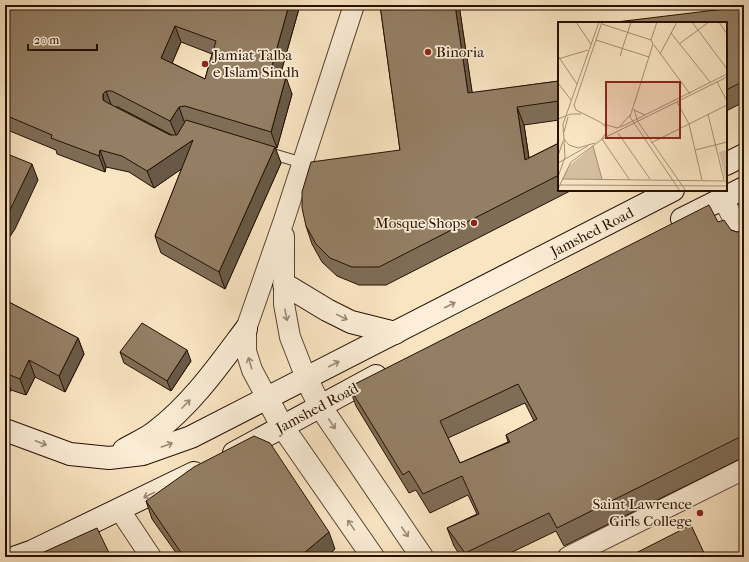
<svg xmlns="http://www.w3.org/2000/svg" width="749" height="562" font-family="'IM FELL French Canon',serif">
  <rect width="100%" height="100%" fill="#fae5c3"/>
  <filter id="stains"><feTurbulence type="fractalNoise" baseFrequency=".005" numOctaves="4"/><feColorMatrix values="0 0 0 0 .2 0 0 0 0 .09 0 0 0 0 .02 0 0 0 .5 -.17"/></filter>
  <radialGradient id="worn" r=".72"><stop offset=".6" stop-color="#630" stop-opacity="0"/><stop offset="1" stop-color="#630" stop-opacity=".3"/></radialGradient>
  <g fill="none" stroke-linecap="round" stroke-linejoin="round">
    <g stroke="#5a4531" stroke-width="12">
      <path id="service" d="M266 152 303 163"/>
    </g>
    <g stroke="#5a4531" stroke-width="22">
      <g id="minor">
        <path d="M723 199 744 239"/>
        <path d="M284 236V304L290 337 306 378"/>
        <path d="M267 398 252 370 246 351V329L284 220 354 5"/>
        <path d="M119 509 151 557"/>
        <path d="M568 557 744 469"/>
      </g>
    </g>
    <g stroke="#5a4531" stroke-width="24">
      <g id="tertiary">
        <path d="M306 378 320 406 422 557"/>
        <path d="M267 398 282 426 373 557"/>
      </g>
    </g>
    <g stroke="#251000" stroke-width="24">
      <g id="secondary">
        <path d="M726 164 744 155"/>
        <path d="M682 219 744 188"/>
        <path d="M284 284 327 310 351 322 395 333"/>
        <path d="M5 430 70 454 109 458 143 454 191 437 673 190"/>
        <path d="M124 450C134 444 146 439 155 432 192 404 219 365 246 329"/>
        <path d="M234 453 376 376"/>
        <path d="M16 557 33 551 194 473"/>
      </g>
    </g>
    <use href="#service" stroke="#fceed8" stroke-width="10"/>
    <use href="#minor" stroke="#fceed8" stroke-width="20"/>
    <use href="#tertiary" stroke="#fceed8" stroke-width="22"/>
    <use href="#secondary" stroke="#fceed8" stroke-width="22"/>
  </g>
  <g fill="#7f6d57" stroke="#251000" fill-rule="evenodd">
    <path d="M5 5H300L280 76 292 94 277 148H275L281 163 225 289 161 253 155 236 182 168 154 188 129 172 106 167 105 172 57 154 56 150 5 129ZM181 42 212 54 205 79 172 63ZM116 107H118L172 135H170Z"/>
    <path d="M380 5H459L472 93 559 81V120L524 125 529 158 559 143V190H572L386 285H359L337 276 322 262 312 244 306 226 400 150Z"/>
    <path d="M576 5H606L577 8Z"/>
    <path d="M744 5V102L726 111V23L741 7Z"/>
    <path d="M718 222 731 230 737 232 742 231 744 229V457L564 546 556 531 502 557H461L454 546 447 528 477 514 468 495 430 513 416 490 409 493 356 406 349 387ZM525 403 534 421 506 435 508 442 460 463 448 438Z"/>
    <path d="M5 300 78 338 84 354 65 392 35 377 26 395 11 390 8 394 5 393Z"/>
    <path d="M120 352 191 361 171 391 124 363Z"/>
    <path d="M146 501 335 549 326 557H179L152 519Z"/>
  </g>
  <g fill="#685947" stroke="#251000">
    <path d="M289 5H300L276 90 270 73Z"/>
    <path d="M455 5H459L475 111 468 93Z"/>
    <path d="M175 26 181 42 167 75 161 58Z"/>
    <path d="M286 77 292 94 277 148 271 132Z"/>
    <path d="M106 91 112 107 103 100V94Z"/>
    <path d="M179 107 185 124 177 137 170 121Z"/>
    <path d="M517 107 524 125 532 178 525 160Z"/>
    <path d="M193 140 199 157 154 188 147 171Z"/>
    <path d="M275 147 281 163 225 289 219 272Z"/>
    <path d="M100 150 106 167 105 172 99 156Z"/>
    <path d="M32 164 38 180 15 229 5 244V218Z"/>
    <path d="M78 338 84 354 65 392 59 376Z"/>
    <path d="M187 350 191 361 171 391 167 381Z"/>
    <path d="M29 360 35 377 26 395 20 379Z"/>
    <path d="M5 374 11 390 8 394 5 386Z"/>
    <path d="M329 532 335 549 326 557H305L304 553Z"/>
    <path d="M211 553 212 557H205Z"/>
  </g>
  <g fill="#947f65" stroke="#251000" fill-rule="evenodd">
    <path d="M5 5H289L270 73 286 77 271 132 185 106 179 107 170 121 112 91H106L103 94V100L106 102 170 135H177L186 120 275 147 219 272 155 236 193 140 147 171 122 156 100 150 99 156 51 138 52 135 5 115ZM175 26 216 41 205 79 161 58Z"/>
    <path d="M380 5H455L468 93 559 81V101L517 107 525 160 559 143V175L379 267H352L330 258 316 244 306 226 302 208V192L311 162 400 150Z"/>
    <path d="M744 5V81L726 90V23H608L741 7Z"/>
    <path d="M5 153 32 164 9 212 5 218Z"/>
    <path d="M709 205 718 222 724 220 731 230 737 232 742 231 744 229V435L557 528 549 513 465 553 447 528 479 514 462 476 423 494 409 471 403 475 349 387ZM518 384 537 419 506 435 510 442 460 463 440 421Z"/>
    <path d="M5 300 78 338 59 376 29 360 20 379 5 373Z"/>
    <path d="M142 323 187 350 167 381 120 352Z"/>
    <path d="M254 436 270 443 329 532 304 553 307 557H213L211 553 205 557H184L146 501 194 467Z"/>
    <path d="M691 525 705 555 701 557H628Z"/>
    <path d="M97 528 111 557H33Z"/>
  </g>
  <defs><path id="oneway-shaft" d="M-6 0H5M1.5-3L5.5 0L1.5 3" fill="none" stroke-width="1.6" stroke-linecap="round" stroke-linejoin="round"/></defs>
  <g stroke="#9b8a77">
    <use href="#oneway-shaft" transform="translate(450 305) rotate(-27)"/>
    <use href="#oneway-shaft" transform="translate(286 315) rotate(79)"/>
    <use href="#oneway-shaft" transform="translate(342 317) rotate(26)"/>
    <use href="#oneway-shaft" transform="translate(250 363) rotate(-107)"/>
    <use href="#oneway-shaft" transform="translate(334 364) rotate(-27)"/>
    <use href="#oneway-shaft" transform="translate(186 404) rotate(-45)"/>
    <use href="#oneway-shaft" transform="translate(332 424) rotate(56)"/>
    <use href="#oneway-shaft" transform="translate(41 443) rotate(21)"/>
    <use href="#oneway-shaft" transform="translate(167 445) rotate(-20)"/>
    <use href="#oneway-shaft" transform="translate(149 495) rotate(154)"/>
    <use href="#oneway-shaft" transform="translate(351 525) rotate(-125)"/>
    <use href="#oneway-shaft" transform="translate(405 532) rotate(56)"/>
  </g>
  <g fill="#8f2418" stroke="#fceed8" stroke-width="1.5">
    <circle cx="428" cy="52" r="4"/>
    <circle cx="205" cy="64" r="4"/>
    <circle cx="474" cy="223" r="4"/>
    <circle cx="700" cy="513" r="4"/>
  </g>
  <g text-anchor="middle" stroke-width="3.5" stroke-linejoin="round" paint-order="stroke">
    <g font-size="15" fill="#251000" stroke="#fceed8" text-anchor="start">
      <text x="436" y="57">Binoria</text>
      <text x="213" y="60">Jamiat Talba<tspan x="213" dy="17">e Islam Sindh</tspan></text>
      <text x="466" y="228" text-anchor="end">Mosque Shops</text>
      <text x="692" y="509" text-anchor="end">Saint Lawrence<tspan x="692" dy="17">Girls College</tspan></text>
    </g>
    <g font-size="15" fill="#251000" stroke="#fceed8">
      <text transform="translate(592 232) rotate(-27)" y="5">Jamshed Road</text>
      <text transform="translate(317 408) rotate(-28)" y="5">Jamshed Road</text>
    </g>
  </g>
  <g transform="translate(558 22)">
    <rect width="169" height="169" fill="#fae5c3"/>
    <path d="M35 124 44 157H4L10 145ZM169 128V156H167L161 130Z" fill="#d6c1a2"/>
    <path fill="none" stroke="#a59075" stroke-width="1" d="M18 0 33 22M99 0 93 18 95 22 72 95 122 169M134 0 169 47M161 0 169 12M44 2 93 18M113 11 152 60M38 18 91 35M121 22 151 0M96 23 132 72M102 32 119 0M0 34 19 62M62 34 73 0M0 37 30 28M159 60 169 79M0 61 13 78M119 80 131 102 144 158M76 87 80 100 128 169M76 88 87 93M150 92 166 158M0 97 13 92H23M46 102 59 106 67 103 169 52M62 104 72 93M6 110 10 95M60 111 92 157M6 117 11 123 20 126 37 121M44 117 71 157M44 117 169 55M93 121 169 83M35 124 44 157M137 128 169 120M0 134 5 119M0 141 30 124M0 155 7 135 5 102 41 0M4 157 169 159M2 163 169 164M0 167 13 140 43 118 48 111V105L42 100 18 88 16 83 44 0"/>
    <path fill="#8f2418" fill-opacity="0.15" stroke="#8f2418" stroke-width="2" d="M48 60H122V116H48Z"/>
    <rect width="169" height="169" fill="none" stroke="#251000" stroke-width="2"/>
  </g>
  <rect width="749" height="562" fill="none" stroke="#fae5c3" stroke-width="20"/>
  <rect x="6" y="6" width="737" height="550" fill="none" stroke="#251000" stroke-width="2"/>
  <rect x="10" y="10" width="729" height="542" fill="none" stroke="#251000"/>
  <path d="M28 44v6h69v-6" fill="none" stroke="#251000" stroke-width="2"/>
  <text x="34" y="44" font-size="12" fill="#251000" stroke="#fceed8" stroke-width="3" paint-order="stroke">20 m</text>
  <rect width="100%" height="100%" filter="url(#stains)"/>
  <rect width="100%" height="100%" fill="url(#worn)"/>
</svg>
